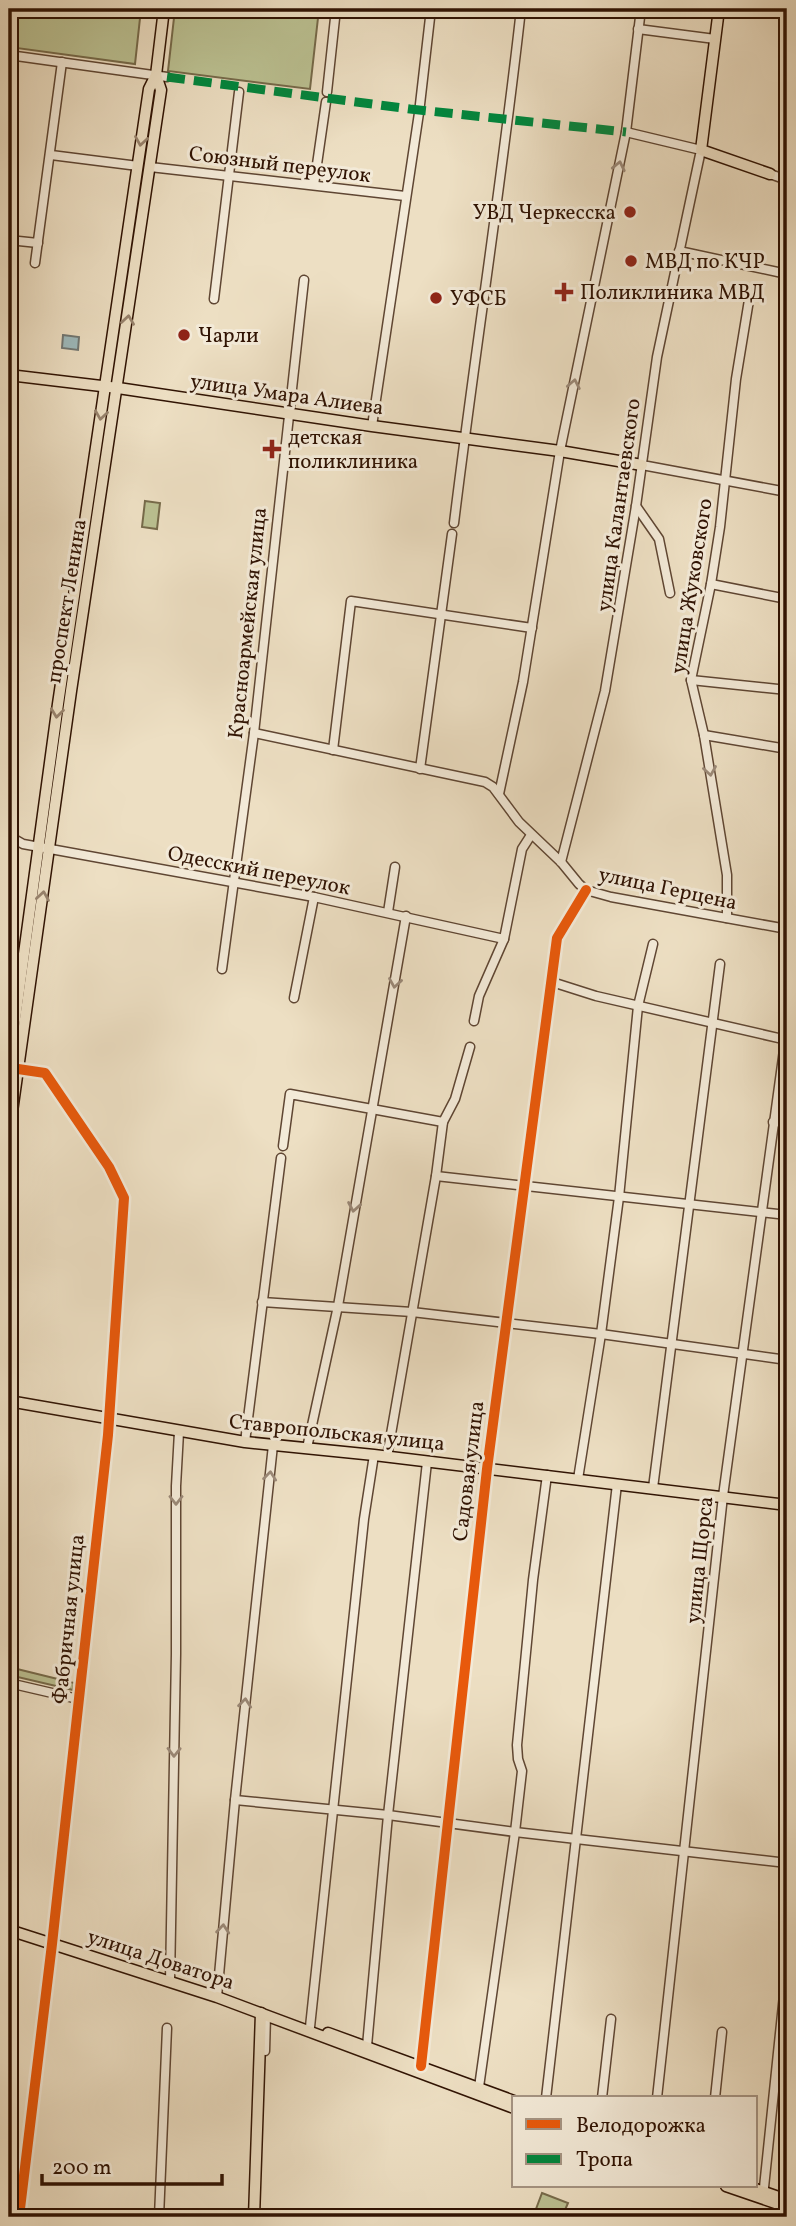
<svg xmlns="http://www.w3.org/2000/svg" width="796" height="2226" font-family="Vollkorn,serif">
  <rect width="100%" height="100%" fill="#eddfc3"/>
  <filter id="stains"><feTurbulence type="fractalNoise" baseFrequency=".00286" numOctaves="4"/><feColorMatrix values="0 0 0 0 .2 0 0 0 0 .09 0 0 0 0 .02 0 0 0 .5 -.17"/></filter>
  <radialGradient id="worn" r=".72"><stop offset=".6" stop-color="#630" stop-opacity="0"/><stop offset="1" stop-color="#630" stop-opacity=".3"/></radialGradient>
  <g fill="#bbc192" stroke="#766a4a" stroke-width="2">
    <path d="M9 9H141L135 64 9 47Z"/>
    <path d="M175 9H319L310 89 168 71Z"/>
    <path d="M145 501 160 503 157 529 142 527Z"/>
    <path d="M9 1667 74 1683 73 1690 9 1675Z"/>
    <path d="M542 2193 568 2203 562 2217H533Z"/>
  </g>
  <path fill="#9dbabd" stroke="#717773" stroke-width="2" d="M63 335 79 337 78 350 62 348Z"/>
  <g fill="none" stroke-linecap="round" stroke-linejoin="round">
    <g stroke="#5f4633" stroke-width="11">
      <g id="minor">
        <path d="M638 29 715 39"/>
        <path d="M9 55 167 77"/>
        <path d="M327 92 336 9"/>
        <path d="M51 155 138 166"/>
        <path d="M150 167 405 196"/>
        <path d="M770 174 787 180"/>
        <path d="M314 185 326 102"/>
        <path d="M9 240 38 243"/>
        <path d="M679 251 787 274"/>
        <path d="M35 263 62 62"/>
        <path d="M214 299 239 92"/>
        <path d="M372 426 419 113 431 9"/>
        <path d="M642 465 787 492"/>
        <path d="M636 506 659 539 670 593"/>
        <path d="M454 523C475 351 502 181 521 9"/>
        <path d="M711 584 787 599"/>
        <path d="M691 680 787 690"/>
        <path d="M254 733 485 782 493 787 519 822 561 862 579 884 586 890 611 897 787 929"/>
        <path d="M704 735 787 749"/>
        <path d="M333 750 351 601 532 628"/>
        <path d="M420 769 452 534"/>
        <path d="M499 794 523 682 560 451 626 132 641 9"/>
        <path d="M9 836 23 844 314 897 504 939"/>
        <path d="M561 862 605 691 636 506 657 357 701 150 626 132"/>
        <path d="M388 912 395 867"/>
        <path d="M727 918V875L704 735 691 680 711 584 720 527 736 379 749 300"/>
        <path d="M9 967 22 968"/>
        <path d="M222 969 254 733 304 280"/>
        <path d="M552 982 596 996 787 1040"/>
        <path d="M294 998 314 897"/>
        <path d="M474 1021 479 996 504 939 522 849 531 835"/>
        <path d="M18 1069 45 1073 109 1167 124 1198 108 1435 52 1944 19 2217"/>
        <path d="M773 1122 787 1123"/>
        <path d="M283 1146 290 1094 443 1122"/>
        <path d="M436 1176 787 1215"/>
        <path d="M262 1302 412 1312 601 1334 787 1360"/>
        <path d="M245 1442 281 1158"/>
        <path d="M307 1448 338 1306 406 916"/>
        <path d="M387 1457 436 1176 443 1122 455 1099 470 1047"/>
        <path d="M578 1479 601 1334 619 1197 638 1006 653 944"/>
        <path d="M653 1488 720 964"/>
        <path d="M9 1683 78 1699"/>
        <path d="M235 1800 388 1815 515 1832 787 1863"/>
        <path d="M170 1981 176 1654V1486L179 1432"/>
        <path d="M217 1997 235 1800 273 1445"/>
        <path d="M310 2027 364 1519 374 1455"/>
        <path d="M367 2046 388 1815 427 1462"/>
        <path d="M265 2051 266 2015"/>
        <path d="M421 2066 487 1469 557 938 586 890"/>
        <path d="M776 2076 787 2077"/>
        <path d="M479 2087 515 1832 522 1771 518 1759 517 1745 533 1580 547 1475"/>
        <path d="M546 2098 617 1484"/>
        <path d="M602 2098 611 2019"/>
        <path d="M657 2098 723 1496 787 1028"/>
        <path d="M715 2098 722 2032"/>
        <path d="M763 2197 787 1966"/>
        <path d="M159 2217 167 2028"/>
      </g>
    </g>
    <g stroke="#301303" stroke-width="13">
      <g id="major">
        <path d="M719 9 701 150 770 174"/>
        <path d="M9 375 118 388 372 426 560 451 642 465"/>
        <path d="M9 1064 58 704 149 89 156 75 164 9"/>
        <path d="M9 1133 71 691 161 90 156 75"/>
        <path d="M9 1401 245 1442 374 1455 787 1505"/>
        <path d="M9 1930 217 1997 514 2108"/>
        <path d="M328 2033 514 2101"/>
        <path d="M726 2186 787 2207"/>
        <path d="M747 2186 787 2200"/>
        <path d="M254 2217 261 2013"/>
      </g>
    </g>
    <use href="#minor" stroke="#f3ead8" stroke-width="8"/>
    <use href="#major" stroke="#eddfc3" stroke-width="10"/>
    <path stroke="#00873e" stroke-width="9" stroke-dasharray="18 9" stroke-linecap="butt" d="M167 77 410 109 626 132"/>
    <g stroke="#f3ead8" stroke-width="15">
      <g id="cycleway">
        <path d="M18 1069 45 1073 109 1167 124 1198 108 1435 52 1944 19 2217"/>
        <path d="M421 2066 487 1469 557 938 586 890"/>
      </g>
    </g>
    <use href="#cycleway" stroke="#e8590c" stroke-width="10"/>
  </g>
  <defs><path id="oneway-chevron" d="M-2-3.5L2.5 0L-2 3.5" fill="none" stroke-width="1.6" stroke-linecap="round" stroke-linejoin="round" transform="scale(1.75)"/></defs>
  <g stroke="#98836d">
    <use href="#oneway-chevron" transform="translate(141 141) rotate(99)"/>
    <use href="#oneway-chevron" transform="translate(128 320) rotate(-82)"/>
    <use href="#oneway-chevron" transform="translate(101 415) rotate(98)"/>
    <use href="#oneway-chevron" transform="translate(57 713) rotate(97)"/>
    <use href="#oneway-chevron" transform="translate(43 896) rotate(-81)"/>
  </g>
  <g stroke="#9b8978">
    <use href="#oneway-chevron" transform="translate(619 166) rotate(-78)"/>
    <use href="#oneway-chevron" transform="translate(574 384) rotate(-79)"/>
    <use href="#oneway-chevron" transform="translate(710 771) rotate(81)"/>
    <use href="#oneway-chevron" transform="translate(395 983) rotate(99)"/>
    <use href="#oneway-chevron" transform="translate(354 1207) rotate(100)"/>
    <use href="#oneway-chevron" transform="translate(270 1476) rotate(-84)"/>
    <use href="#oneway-chevron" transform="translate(176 1500) rotate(90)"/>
    <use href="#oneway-chevron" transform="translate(245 1703) rotate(-84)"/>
    <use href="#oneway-chevron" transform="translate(174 1752) rotate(91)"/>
    <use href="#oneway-chevron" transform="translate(223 1929) rotate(-85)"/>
  </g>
  <g fill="#8f2418" stroke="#f3ead8" stroke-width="2.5">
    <circle cx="630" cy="212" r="7"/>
    <circle cx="631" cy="261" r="7"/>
    <path d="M560.5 281.5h7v7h7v7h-7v7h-7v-7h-7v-7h7z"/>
    <circle cx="436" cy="298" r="7"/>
    <circle cx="184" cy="335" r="7"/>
    <path d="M268.5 438.5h7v7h7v7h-7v7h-7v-7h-7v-7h7z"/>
  </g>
  <g text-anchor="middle" stroke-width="6" stroke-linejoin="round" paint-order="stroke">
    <g font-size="21" fill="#301303" stroke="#f3ead8">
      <text transform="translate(280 164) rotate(7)" y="7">Союзный переулок</text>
      <text transform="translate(287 394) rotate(8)" y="7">улица Умара Алиева</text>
      <text transform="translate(618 505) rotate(-82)" y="7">улица Калантаевского</text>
      <text transform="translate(691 586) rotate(-81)" y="7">улица Жуковского</text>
      <text transform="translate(66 601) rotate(-81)" y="7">проспект Ленина</text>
      <text transform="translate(247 623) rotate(-84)" y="7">Красноармейская улица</text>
      <text transform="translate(259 870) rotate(11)" y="7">Одесский переулок</text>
      <text transform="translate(668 888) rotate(12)" y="7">улица Герцена</text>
      <text transform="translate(337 1432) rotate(6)" y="7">Ставропольская улица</text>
      <text transform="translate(468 1471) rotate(-83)" y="7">Садовая улица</text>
      <text transform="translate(699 1560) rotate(-84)" y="7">улица Щорса</text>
      <text transform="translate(68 1619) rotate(-84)" y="7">Фабричная улица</text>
      <text transform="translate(161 1959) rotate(18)" y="7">улица Доватора</text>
    </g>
    <g font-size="21" fill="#301303" stroke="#f3ead8" text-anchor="start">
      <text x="616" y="219" text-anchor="end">УВД Черкесска</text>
      <text x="645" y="268">МВД по КЧР</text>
      <text x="580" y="299">Поликлиника МВД</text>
      <text x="450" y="305">УФСБ</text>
      <text x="198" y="342">Чарли</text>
      <text x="288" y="444">детская<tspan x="288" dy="24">поликлиника</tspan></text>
    </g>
  </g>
  <rect width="796" height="2226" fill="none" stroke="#eddfc3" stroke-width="35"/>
  <rect x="10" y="10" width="775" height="2205" fill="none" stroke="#301303" stroke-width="3.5"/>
  <rect x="18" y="18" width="761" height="2191" fill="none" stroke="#301303" stroke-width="2"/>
  <rect x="512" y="2096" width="245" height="91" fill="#f3ead8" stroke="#a59483" stroke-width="2"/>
  <rect x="526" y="2119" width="35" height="10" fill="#e8590c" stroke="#a59483" stroke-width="2"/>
  <text x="576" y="2132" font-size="21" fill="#301303">Велодорожка</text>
  <rect x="526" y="2154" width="35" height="10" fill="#00873e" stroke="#a59483" stroke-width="2"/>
  <text x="576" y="2166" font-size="21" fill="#301303">Тропа</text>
  <path d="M42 2174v10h180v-10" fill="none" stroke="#301303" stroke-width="3.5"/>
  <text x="52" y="2174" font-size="21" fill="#301303" stroke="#f3ead8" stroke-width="5" paint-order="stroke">200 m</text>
  <rect width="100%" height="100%" filter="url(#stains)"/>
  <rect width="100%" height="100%" fill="url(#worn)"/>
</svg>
